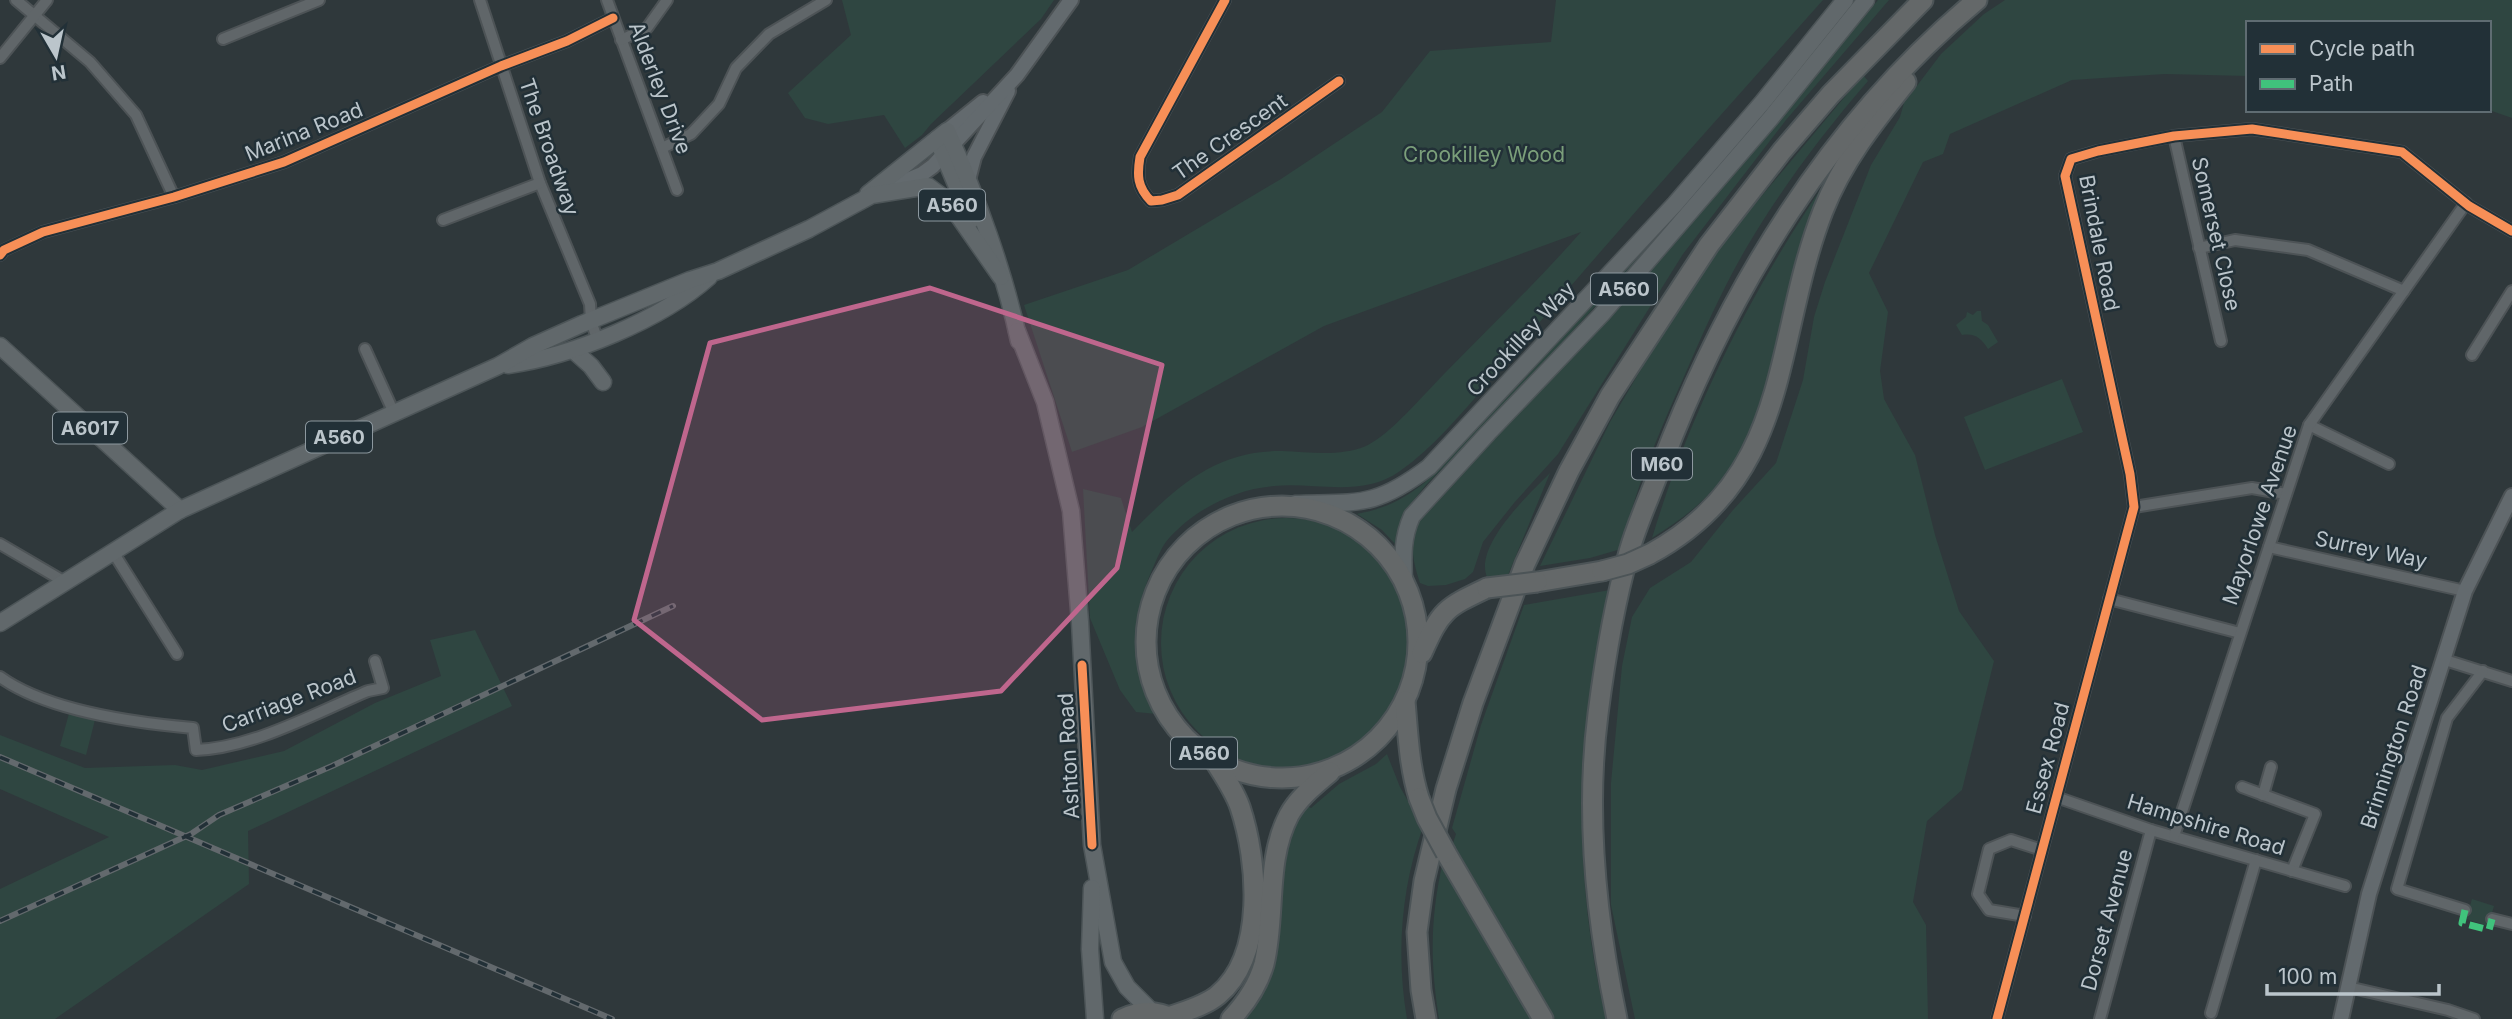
<svg xmlns="http://www.w3.org/2000/svg" width="2512" height="1019" font-family="Inter,sans-serif">
  <rect width="100%" height="100%" fill="#2f383b"/>
  <g fill="#2f4641">
    <path d="M842 0H1054L1041 19 931 124 922 135 905 148 884 115 828 124 805 118 788 93 851 35Z"/>
    <path d="M1556 0H1823C1736 98 1649 195 1564 294 1538 324 1512 354 1487 384 1460 415 1433 448 1400 471 1363 498 1315 482 1274 486 1235 489 1196 509 1170 537 1162 545 1157 559 1152 570 1128 625 1131 660 1157 714L1136 712 1120 690 1090 618 1083 489 1121 498 1132 532C1175 488 1215 450 1282 451 1310 452 1339 457 1366 446 1390 435 1424 394 1444 374 1490 327 1538 281 1581 232L1324 326 1142 427 1072 452 1024 305 1128 270 1281 179 1382 112 1430 51 1551 42Z"/>
    <path d="M1853 0H1858L1621 278 1510 400 1426 485 1406 510 1396 545 1382 530 1357 514C1386 508 1401 501 1424 483L1522 381 1645 244Z"/>
    <path d="M1878 0H1889L1786 120 1683 254 1558 454 1514 503 1483 542 1473 572 1465 579 1446 585 1428 586 1420 583C1412 558 1408 540 1421 516L1780 115Z"/>
    <path d="M2005 0H2512V118L2489 110V23H2248V76L2165 74 2072 80 1950 134 1943 154 1923 162 1869 273 1888 312 1880 371 1884 399 1915 455 1935 535 1959 611 1994 661 1962 790 1927 821 1913 902 1926 925 1928 1019H1635L1611 905V783L1622 666 1632 617 1650 588 1691 562 1733 510 1776 463 1803 380 1814 317 1825 282 1871 165 1900 117 1904 103 1941 54 1984 14Z"/>
    <path d="M1863 75 1868 81C1824 132 1783 186 1748 245 1723 287 1703 333 1683 379 1658 434 1635 490 1621 549L1590 558 1540 566 1610 422 1667 325 1713 254Z"/>
    <path d="M1831 174C1816 224 1801 274 1787 323 1771 379 1757 439 1718 484 1699 507 1676 523 1652 538 1691 409 1754 285 1831 174Z"/>
    <path d="M1977 311H1981L1982 321 1988 325 1998 342 1988 349C1981 338 1975 333 1962 335L1956 325 1966 317 1967 312 1973 315Z"/>
    <path d="M2062 379 2083 432 1985 470 1964 417Z"/>
    <path d="M1550 473 1508 575 1488 579C1471 548 1530 493 1550 473Z"/>
    <circle cx="1286" cy="643" r="125"/>
    <path d="M1610 590C1599 647 1586 705 1583 764 1579 850 1586 936 1606 1019H1555L1453 843 1456 834 1452 828 1481 725 1524 605Z"/>
    <path d="M475 630 512 706 248 831 249 884 55 1019H0V889L109 837 0 789V735L85 768 175 765 202 770 284 751 375 703 441 676 430 640Z"/>
    <path d="M70 710 96 716 86 755 60 746Z"/>
    <path d="M1387 754 1400 787 1423 827C1401 888 1396 955 1407 1019H1243C1304 956 1261 869 1307 806L1311 808 1339 784 1376 764Z"/>
    <path d="M1443 861 1534 1019H1439C1430 962 1430 918 1443 861Z"/>
    <path d="M2472 899 2494 906 2488 926 2466 919Z"/>
  </g>
  <g fill="none" stroke-linecap="round" stroke-linejoin="round">
    <g stroke="#4d5356" stroke-width="14">
      <g id="street">
        <path d="M16 0 90 62 136 115 174 197"/>
        <path d="M480 0 540 183 590 304 591 321 598 341"/>
        <path d="M607 0 677 190"/>
        <path d="M1225 0 1140 157C1137 175 1137 187 1151 201L1162 200 1178 195 1339 81"/>
        <path d="M223 39 319 0"/>
        <path d="M621 40 647 28 667 0"/>
        <path d="M0 58 47 0"/>
        <path d="M2174 136 2221 341"/>
        <path d="M662 148 691 134 719 104 736 68 769 34 826 0"/>
        <path d="M443 220 540 183"/>
        <path d="M2199 248 2235 240 2308 250 2404 291"/>
        <path d="M0 255 4 250 43 232 174 197 284 162 501 66 567 41 613 18"/>
        <path d="M365 349 394 413"/>
        <path d="M2472 355 2512 291"/>
        <path d="M2309 425 2389 464"/>
        <path d="M2134 507 2252 488 2286 494"/>
        <path d="M0 544 65 582"/>
        <path d="M2269 547 2465 591"/>
        <path d="M113 552 177 654"/>
        <path d="M2109 599 2240 633"/>
        <path d="M2445 660 2512 681"/>
        <path d="M0 677C47 711 136 723 193 728L196 750C253 748 315 713 368 691L383 688 375 661"/>
        <path d="M2242 787 2315 814 2292 871"/>
        <path d="M2263 795 2271 767"/>
        <path d="M2056 797 2151 830 2345 886"/>
        <path d="M2174 836 2309 425 2466 203"/>
        <path d="M2465 910 2397 889 2447 718 2483 671"/>
        <path d="M2025 916 1989 910 1978 894 1989 849 2011 840 2042 850"/>
        <path d="M2492 919 2512 924"/>
        <path d="M2348 987 2448 1010 2474 1019"/>
        <path d="M2211 1013 2256 860"/>
        <path d="M1997 1019 2134 507 2130 474 2065 176 2071 159 2098 151 2174 136 2252 129 2402 152 2469 206 2512 231"/>
        <path d="M2100 1019 2151 830"/>
      </g>
    </g>
    <g stroke="#4d5356" stroke-width="18">
      <g id="secondary">
        <path d="M947 131 983 102"/>
        <path d="M968 180 974 157 1008 91"/>
        <path d="M886 189 922 174 933 166 1017 75 1071 0"/>
        <path d="M2341 1019 2369 894 2465 591 2512 496"/>
      </g>
    </g>
    <g stroke="#4d5558" stroke-width="19">
      <g id="primary">
        <path d="M937 139 971 220"/>
        <path d="M868 194 947 131C976 194 1005 274 1019 341"/>
        <path d="M1017 331 1045 402 1071 511 1080 622 1092 845 1113 962 1127 987 1152 1012"/>
        <path d="M0 346 180 510"/>
        <path d="M573 350 591 366 603 382"/>
        <path d="M508 365C572 356 661 320 709 277"/>
        <path d="M1295 504C1358 502 1375 508 1429 467L1675 204 1762 103 1845 0"/>
        <path d="M1404 581C1403 557 1402 538 1412 516L1488 433 1601 315 1770 119 1866 0"/>
        <path d="M0 623 180 510 498 366 533 346 582 324 690 280 718 271 809 229 872 195 928 186 948 201 1001 277"/>
        <path d="M1092 888 1090 949 1095 1019"/>
      </g>
    </g>
    <g stroke="#4c5457" stroke-width="23">
      <g id="highway">
        <circle cx="1282" cy="642" r="136"/>
        <path d="M1650 554C1794 476 1772 341 1823 211 1842 162 1874 122 1906 82"/>
        <path d="M1537 582 1602 571"/>
        <path d="M1422 653C1441 610 1445 608 1487 588"/>
        <path d="M1405 701C1408 734 1409 766 1419 798"/>
        <path d="M1446 853 1543 1019"/>
        <path d="M1169 1017C1185 1011 1205 1006 1218 995 1266 955 1258 861 1240 807 1234 790 1224 776 1214 760"/>
        <path d="M1122 1019C1139 1011 1156 1010 1173 1019"/>
        <path d="M1231 1019C1246 1003 1258 985 1264 964 1276 915 1265 861 1289 815 1299 797 1315 785 1330 772"/>
        <path d="M1426 1019 1421 990 1417 932 1424 881 1446 789 1473 703 1525 564 1569 471 1610 396 1709 245 1782 151 1831 94 1923 0"/>
        <path d="M1617 1019C1596 919 1585 815 1598 714 1605 659 1614 604 1629 552 1637 523 1651 494 1661 466 1728 290 1830 122 1977 0"/>
      </g>
    </g>
    <use href="#street" stroke="#606669" stroke-width="10"/>
    <use href="#secondary" stroke="#636a6e" stroke-width="14"/>
    <use href="#primary" stroke="#61686b" stroke-width="16"/>
    <use href="#highway" stroke="#646869" stroke-width="19"/>
    <g stroke="#63696d" stroke-width="6">
      <g id="rail">
        <path d="M0 757 612 1019"/>
        <path d="M0 921 191 834 219 815 332 766 673 606"/>
      </g>
    </g>
    <use href="#rail" stroke="#223037" stroke-width="3.5" stroke-dasharray="10" stroke-linecap="butt"/>
    <g stroke="#4c5457" stroke-width="23" stroke-linecap="butt">
      <g id="highway-bridge">
        <path d="M1602 571 1628 564 1650 554"/>
        <path d="M1487 588 1537 582"/>
        <path d="M1419 798 1427 818 1446 853"/>
      </g>
    </g>
    <use href="#highway-bridge" stroke="#646869" stroke-width="19"/>
    <path stroke="#40c37c" stroke-width="7" stroke-dasharray="14 7" stroke-linecap="butt" d="M2465 910 2462 923 2489 930 2492 919"/>
    <g stroke="#223037" stroke-width="13">
      <g id="cycleway">
        <path d="M1225 0 1140 157C1137 175 1137 187 1151 201L1162 200 1178 195 1339 81"/>
        <path d="M0 255 4 250 43 232 174 197 284 162 501 66 567 41 613 18"/>
        <path d="M1082 665 1092 845"/>
        <path d="M1997 1019 2134 507 2130 474 2065 176 2071 159 2098 151 2174 136 2252 129 2402 152 2469 206 2512 231"/>
      </g>
    </g>
    <use href="#cycleway" stroke="#f78f57" stroke-width="9"/>
  </g>
  <path fill="#bf668d" fill-opacity="0.2" stroke="#bf668d" stroke-width="5" stroke-linejoin="round" d="M930 288 1162 365 1117 568 1001 691 762 720 634 620 710 343Z"/>
  <g text-anchor="middle" stroke-width="5" stroke-linejoin="round" paint-order="stroke">
    <g fill="#223037" stroke="#8d989f" stroke-width="2">
      <rect x="919" y="189.5" width="66" height="31" rx="5"/>
      <rect x="1591" y="273.5" width="66" height="31" rx="5"/>
      <rect x="53" y="412.5" width="74" height="31" rx="5"/>
      <rect x="306" y="421.5" width="66" height="31" rx="5"/>
      <rect x="1632" y="448.5" width="60" height="31" rx="5"/>
      <rect x="1171" y="737.5" width="66" height="31" rx="5"/>
    </g>
    <g font-size="19" font-weight="bold" fill="#bbc5cb">
      <text x="952" y="212">A560</text>
      <text x="1624" y="296">A560</text>
      <text x="90" y="435">A6017</text>
      <text x="339" y="444">A560</text>
      <text x="1662" y="471">M60</text>
      <text x="1204" y="760">A560</text>
    </g>
    <g font-size="21" fill="#bbc5cb" stroke="#223037">
      <text transform="translate(660 88) rotate(69)" y="7">Alderley Drive</text>
      <text transform="translate(304 132) rotate(-22)" y="7">Marina Road</text>
      <text transform="translate(1230 137) rotate(-35)" y="7">The Crescent</text>
      <text transform="translate(549 147) rotate(71)" y="7">The Broadway</text>
      <text transform="translate(2216 234) rotate(77)" y="7">Somerset Close</text>
      <text transform="translate(2099 243) rotate(79)" y="7">Brindale Road</text>
      <text transform="translate(1521 339) rotate(-47)" y="7">Crookilley Way</text>
      <text transform="translate(2260 515) rotate(-71)" y="7">Mayorlowe Avenue</text>
      <text transform="translate(2371 550) rotate(12)" y="7">Surrey Way</text>
      <text transform="translate(289 701) rotate(-21)" y="7">Carriage Road</text>
      <text transform="translate(2394 747) rotate(-72)" y="7">Brinnington Road</text>
      <text transform="translate(1069 756) rotate(-93)" y="7">Ashton Road</text>
      <text transform="translate(2048 758) rotate(-75)" y="7">Essex Road</text>
      <text transform="translate(2206 825) rotate(17)" y="7">Hampshire Road</text>
      <text transform="translate(2107 920) rotate(-75)" y="7">Dorset Avenue</text>
    </g>
    <g font-size="21" fill="#7b9f7a" stroke="#223037">
      <text x="1484" y="162">Crookilley Wood</text>
    </g>
  </g>
  <rect x="2246" y="21" width="245" height="91" fill="#223037" stroke="#5f6c72" stroke-width="2"/>
  <rect x="2260" y="44" width="35" height="10" fill="#f78f57" stroke="#5f6c72" stroke-width="2"/>
  <text x="2309" y="56" font-size="21" fill="#bbc5cb">Cycle path</text>
  <rect x="2260" y="79" width="35" height="10" fill="#40c37c" stroke="#5f6c72" stroke-width="2"/>
  <text x="2309" y="91" font-size="21" fill="#bbc5cb">Path</text>
  <g transform="translate(56 56) rotate(171)" stroke="#223037" stroke-width="5" paint-order="stroke">
  <path d="M0-5L12 26L0 18L-12 26Z" fill="#bbc5cb"/>
  <text y="-10" font-size="19" font-weight="bold" text-anchor="middle" fill="#bbc5cb">N</text>
  </g>
  <path d="M2267 984v10h172v-10" fill="none" stroke="#bbc5cb" stroke-width="3.5"/>
  <text x="2278" y="984" font-size="21" fill="#bbc5cb" stroke="#223037" stroke-width="5" paint-order="stroke">100 m</text>
</svg>
